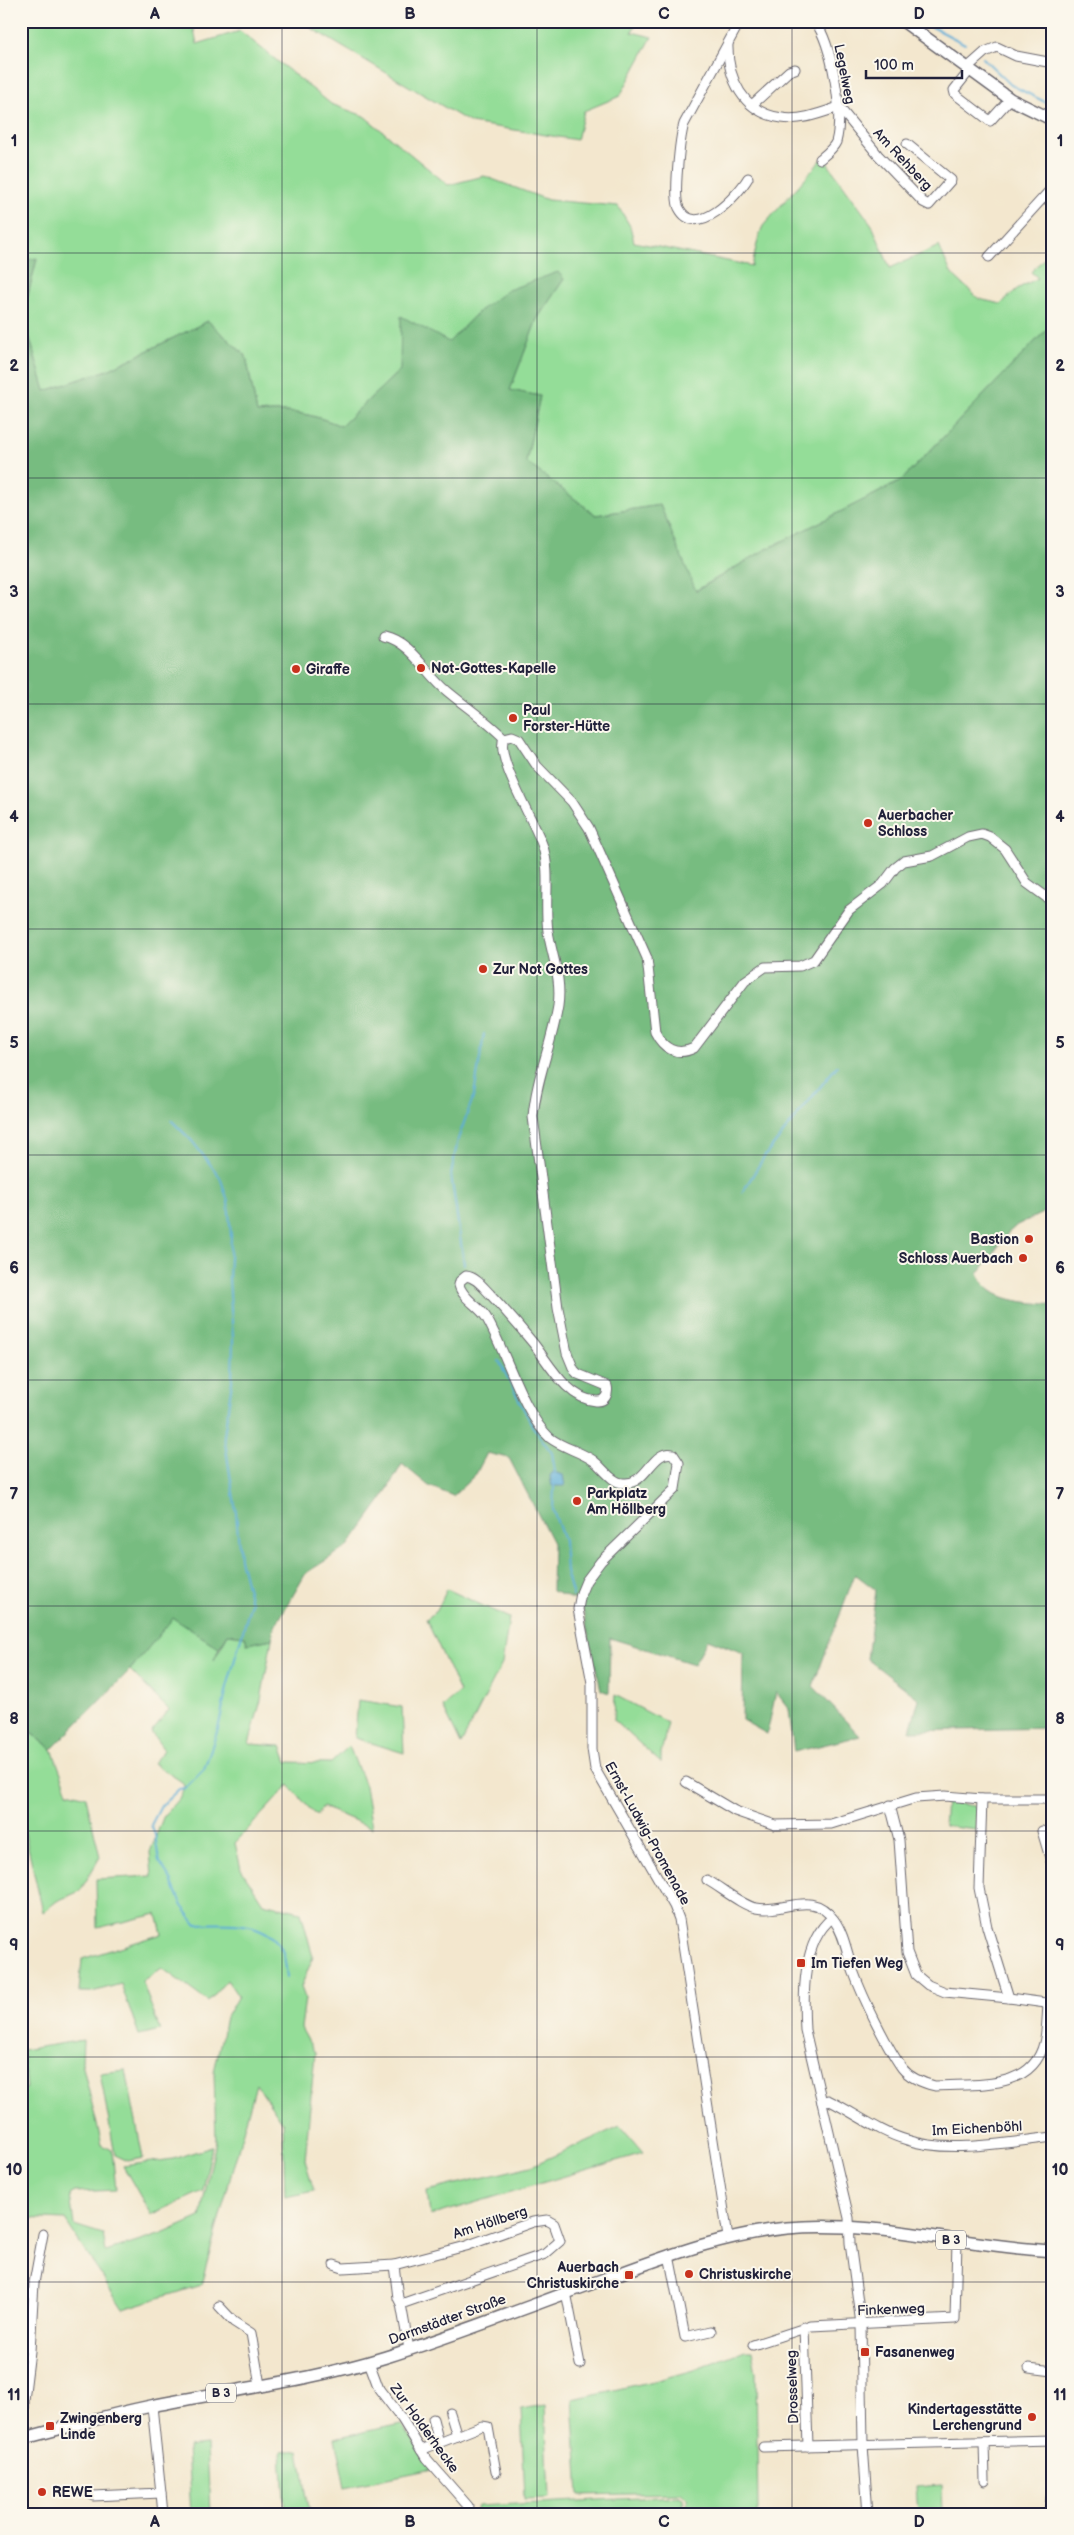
<svg xmlns="http://www.w3.org/2000/svg" width="1074" height="2535" font-family="'Balsamiq Sans',sans-serif">
  <rect width="100%" height="100%" fill="#fbf7ec"/>
  <filter id="ink" filterUnits="userSpaceOnUse"><feTurbulence type="fractalNoise" baseFrequency=".02" numOctaves="2"/><feDisplacementMap in="SourceGraphic" scale="10" xChannelSelector="R" yChannelSelector="G"/><feConvolveMatrix kernelMatrix="1 2 1 2 8 2 1 2 1" color-interpolation-filters="sRGB"/></filter>
  <filter id="wash" filterUnits="userSpaceOnUse"><feTurbulence type="fractalNoise" baseFrequency=".0096" numOctaves="4" result="noise"/><feDisplacementMap in="SourceGraphic" scale="20" xChannelSelector="R" yChannelSelector="G"/><feGaussianBlur stdDeviation="1.12" result="paint"/><feColorMatrix in="noise" values="0 0 0 0 0 0 0 0 0 0 0 0 0 0 0 0 0 1.4 0 .05"/><feComposite in="paint" operator="in"/></filter>
  <g filter="url(#wash)">
    <rect width="100%" height="100%" fill="#f3e7ce"/>
    <g fill="#94dd98" stroke="#5b806a">
      <path d="M21 21H210L193 25 197 44 240 31 331 104 364 116 448 185 484 176 548 200 618 206 630 226 634 242 752 266 759 235 763 226 821 160H825L872 225 890 268 939 246 951 273 979 299 1001 304 1017 289 1038 278 1031 272 1053 249V323L901 481 763 551 695 591 660 505 596 515 526 462 540 396 510 390 537 319 564 279 479 311 449 342 400 370 341 426C310 413 290 410 257 413L246 356 208 321 108 370 45 391 23 315 37 259 21 261Z"/>
      <path d="M299 21H637L632 32 652 37 620 96 584 111 577 140 471 123Z"/>
      <path d="M447 1589 509 1618 502 1664 461 1744 443 1707 460 1692 426 1619 437 1611Z"/>
      <path d="M173 1617 219 1648 214 1660 228 1634 245 1636 247 1644 272 1639 261 1700 249 1744 281 1746 287 1762 331 1763 349 1746 365 1786 372 1828 323 1807 316 1816 289 1785 235 1843 241 1869 263 1903 301 1912 313 1957 301 1987 305 1998 301 2028 315 2053 305 2160 314 2191 285 2197 283 2123 256 2084 201 2285 123 2309 65 2220 21 2218V2090L27 2088 22 2050 83 2040 82 2063 102 2145 112 2150 116 2190 75 2192 70 2195 74 2225 103 2234 106 2252 162 2234 200 2217 216 2141 214 2072 226 2017 238 1996 227 1980 208 2002 162 1968 142 1981 160 2030 139 2035 121 1984 92 1992H79L82 1959 162 1934 157 1914 97 1928 96 1879 152 1876 150 1852 164 1815 181 1796 184 1786 182 1782 153 1763 164 1750 151 1732 169 1710 130 1670Z"/>
      <path d="M615 1695 668 1723 661 1753V1763L614 1720Z"/>
      <path d="M358 1700 402 1707 404 1753 355 1738Z"/>
      <path d="M21 1725 52 1749 68 1792 86 1797 100 1857 80 1891 57 1901 43 1912 21 1817Z"/>
      <path d="M946 1802 974 1806 977 1810 976 1830 944 1826Z"/>
      <path d="M126 2070 143 2158 128 2161 115 2155 100 2073Z"/>
      <path d="M620 2126 643 2153 430 2216 427 2191 531 2166Z"/>
      <path d="M212 2147 203 2191 151 2215 123 2166 173 2159Z"/>
      <path d="M745 2350H752L756 2373 758 2514H688L687 2498 680 2493 579 2495 573 2399 654 2381 697 2369Z"/>
      <path d="M545 2405 549 2498 525 2499 521 2409Z"/>
      <path d="M401 2424 432 2469 345 2487 335 2438Z"/>
      <path d="M207 2445 210 2514H191L187 2447Z"/>
      <path d="M299 2450 310 2514H285L281 2452Z"/>
      <path d="M942 2485 943 2514H918L916 2487Z"/>
      <path d="M679 2496 683 2499 684 2514H478L475 2511 478 2506Z"/>
    </g>
    <path fill="#77bc80" stroke="#4c6f5e" d="M37 258 23 315 45 391 108 370 208 321 246 356 257 413C290 410 310 413 341 426L400 370 401 316 449 342 479 311 508 290 558 272 564 279 537 319 510 390 540 396 526 462 596 515 660 505 696 591 763 551 901 481 1053 323V1211L1051 1209 1017 1225 1008 1233 978 1274C991 1304 1026 1301 1053 1305V1728L910 1731 919 1699 867 1659 876 1590 855 1574 813 1686 860 1736 794 1752 789 1709 776 1692 767 1734 742 1720 743 1653 708 1639 694 1664 610 1638 609 1693 601 1690 581 1602 552 1591 553 1543 509 1458 487 1453 476 1474 453 1496 429 1486 402 1464 382 1499 348 1546 306 1573 274 1628 272 1639 247 1644 245 1636 228 1634 219 1648 173 1618 130 1670 52 1749 21 1725V261Z"/>
    <path fill="#5cadd7" stroke="#3f6889" d="M553 1472 563 1475 565 1486H552L550 1476Z"/>
    <g fill="none" stroke-linecap="round" stroke-linejoin="round">
      <g stroke="#5cadd7" stroke-width="2">
        <path d="M921 21 965 44"/>
        <path d="M983 58 1011 85 1053 106"/>
        <path d="M172 1121 192 1141 220 1177 228 1201 231 1236 229 1279 233 1337 232 1381 224 1436 236 1512 240 1559 251 1603 227 1687 218 1729 204 1769 185 1788 179 1789 161 1806 151 1825 155 1835 159 1861 170 1878 182 1906 196 1924C224 1923 267 1919 282 1950 285 1957 286 1968 287 1977"/>
        <path d="M742 1193 764 1157 837 1066"/>
        <path d="M464 1264 451 1175 458 1139 474 1095 484 1034"/>
        <path d="M499 1361 533 1427 552 1453 555 1472"/>
        <path d="M554 1486 553 1510 564 1541 566 1572 573 1596"/>
      </g>
    </g>
  </g>
  <g filter="url(#ink)">
    <g fill="none" stroke-linecap="round" stroke-linejoin="round">
      <g stroke="#6b676e" stroke-width="11">
        <g id="minor">
          <path d="M740 21 684 124C680 137 673 197 679 208 696 241 738 195 748 178"/>
          <path d="M815 21C832 45 844 113 836 142 833 149 826 154 820 159"/>
          <path d="M728 44C727 78 743 113 782 118 801 121 821 113 839 107"/>
          <path d="M967 68 985 52 997 47 1016 56 1053 63"/>
          <path d="M970 70 954 90 955 94 990 121 1010 99"/>
          <path d="M752 105 789 71 795 69"/>
          <path d="M839 107 878 155 923 202 929 205 951 180 907 144"/>
          <path d="M989 257 1053 187"/>
          <path d="M383 636C411 642 426 674 447 691 466 707 486 720 504 738"/>
          <path d="M504 738C494 758 537 825 543 847 551 874 544 903 548 931 552 957 562 978 558 1006 552 1043 536 1079 533 1117L558 1308 567 1353 574 1370 578 1374 607 1386C609 1394 605 1402 596 1401 567 1399 549 1363 533 1343 519 1326 505 1310 490 1294 483 1287 476 1277 466 1276L460 1281 459 1285C462 1298 479 1306 486 1317 505 1349 523 1414 550 1438 563 1448 580 1451 594 1461 603 1468 612 1483 624 1483 647 1485 652 1449 673 1454L679 1463 675 1489 601 1561 586 1581 581 1593 578 1609 592 1683V1749L595 1769 674 1906 679 1919 728 2237"/>
          <path d="M504 738 512 736 519 739 537 766 572 802 589 828 647 958 655 1032C663 1048 676 1057 694 1048L745 981 765 967 800 966 814 960 849 910 883 884 895 868 904 861 932 856 968 837 982 834 990 837 1005 849 1027 883 1053 902"/>
          <path d="M686 1782 735 1811 775 1825 831 1824 916 1798 945 1796 982 1799H1053"/>
          <path d="M982 1799 979 1888 987 1927 1009 1998"/>
          <path d="M890 1805 899 1840 907 1952 916 1975 928 1985 945 1992 1009 1998 1053 2004"/>
          <path d="M1042 1831 1053 1868"/>
          <path d="M707 1880C720 1887 743 1906 756 1908 785 1914 811 1888 834 1920 845 1935 847 1955 854 1973 863 1998 887 2047 902 2068 910 2078 923 2083 935 2086 974 2083 1032 2092 1044 2043 1047 2031 1047 2017 1048 2005"/>
          <path d="M832 1918C802 1942 803 1994 805 2030L849 2218 850 2243 861 2324 863 2445 868 2514"/>
          <path d="M822 2102 828 2100C855 2113 879 2132 907 2140 949 2154 1009 2142 1053 2137"/>
          <path d="M669 2255 685 2337 711 2331"/>
          <path d="M334 2265 343 2268 394 2265"/>
          <path d="M566 2292 580 2364"/>
          <path d="M401 2304 398 2298 394 2265 466 2246 533 2222 547 2220 554 2224 560 2241 545 2254 401 2304 409 2349"/>
          <path d="M219 2306 234 2322 251 2333 260 2385"/>
          <path d="M804 2327 808 2446"/>
          <path d="M753 2345 811 2326 955 2319 957 2241"/>
          <path d="M369 2362 379 2389 402 2419 426 2458 468 2506"/>
          <path d="M1029 2368 1053 2371"/>
          <path d="M450 2413 457 2436"/>
          <path d="M433 2419 439 2443"/>
          <path d="M25 2438 24 2400 30 2351 34 2283 43 2234"/>
          <path d="M984 2442 985 2481"/>
          <path d="M763 2447 1053 2440"/>
          <path d="M421 2450 482 2426 488 2427 496 2472"/>
          <path d="M161 2493 163 2514"/>
          <path d="M93 2496 161 2493 152 2406"/>
          <path d="M1049 2514 1053 2483"/>
        </g>
      </g>
      <g stroke="#6b676e" stroke-width="14">
        <g id="major">
          <path d="M903 21 1010 99 1053 120"/>
          <path d="M21 2439C64 2428 107 2415 151 2406 229 2390 310 2381 386 2357 462 2333 537 2303 613 2276 670 2255 726 2234 787 2228 877 2220 964 2246 1053 2251"/>
        </g>
      </g>
      <use href="#minor" stroke="#fff" stroke-width="9"/>
      <use href="#major" stroke="#fff" stroke-width="11"/>
    </g>
  </g>
  <path fill="none" stroke="#22223b" stroke-width="1" stroke-opacity="0.55" d="M282 21V2514M537 21V2514M792 21V2514M21 253H1053M21 478H1053M21 704H1053M21 929H1053M21 1155H1053M21 1380H1053M21 1606H1053M21 1831H1053M21 2057H1053M21 2282H1053"/>
  <g fill="#c8321e" stroke="#fbf7ec" stroke-width="2">
    <circle cx="421" cy="668" r="5"/>
    <circle cx="296" cy="669" r="5"/>
    <circle cx="513" cy="718" r="5"/>
    <circle cx="868" cy="823" r="5"/>
    <circle cx="483" cy="969" r="5"/>
    <circle cx="1029" cy="1239" r="5"/>
    <circle cx="1023" cy="1258" r="5"/>
    <circle cx="577" cy="1501" r="5"/>
    <rect x="796" y="1958" width="10" height="10" rx="2.5"/>
    <circle cx="689" cy="2274" r="5"/>
    <rect x="624" y="2270" width="10" height="10" rx="2.5"/>
    <rect x="860" y="2347" width="10" height="10" rx="2.5"/>
    <circle cx="1032" cy="2417" r="5"/>
    <rect x="45" y="2421" width="10" height="10" rx="2.5"/>
    <circle cx="42" cy="2492" r="5"/>
  </g>
  <g text-anchor="middle" stroke-width="4" stroke-linejoin="round" paint-order="stroke">
    <g fill="#fbf7ec" stroke="#636270" stroke-width="1">
      <rect x="936" y="2230.5" width="30" height="19" rx="4"/>
      <rect x="206" y="2383.5" width="30" height="19" rx="4"/>
    </g>
    <g font-size="12" font-weight="bold" fill="#22223b">
      <text x="951" y="2244">B 3</text>
      <text x="221" y="2397">B 3</text>
    </g>
    <g font-size="14" fill="#22223b" stroke="#fbf7ec">
      <text transform="translate(845 74) rotate(79)" y="5">Legelweg</text>
      <text transform="translate(903 159) rotate(47)" y="5">Am Rehberg</text>
      <text transform="translate(648 1833) rotate(61)" y="5">Ernst-Ludwig-Promenade</text>
      <text transform="translate(977 2128) rotate(-3)" y="5">Im Eichenböhl</text>
      <text transform="translate(490 2222) rotate(-18)" y="5">Am Höllberg</text>
      <text transform="translate(891 2309) rotate(-2)" y="5">Finkenweg</text>
      <text transform="translate(447 2319) rotate(-20)" y="5">Darmstädter Straße</text>
      <text transform="translate(792 2387) rotate(-92)" y="5">Drosselweg</text>
      <text transform="translate(425 2428) rotate(54)" y="5">Zur Holderhecke</text>
    </g>
    <g font-size="14" font-weight="bold" fill="#22223b" stroke="#fbf7ec" text-anchor="start">
      <text x="431" y="673">Not-Gottes-Kapelle</text>
      <text x="306" y="674">Giraffe</text>
      <text x="523" y="715">Paul<tspan x="523" dy="16">Forster-Hütte</tspan></text>
      <text x="878" y="820">Auerbacher<tspan x="878" dy="16">Schloss</tspan></text>
      <text x="493" y="974">Zur Not Gottes</text>
      <text x="1019" y="1244" text-anchor="end">Bastion</text>
      <text x="1013" y="1263" text-anchor="end">Schloss Auerbach</text>
      <text x="587" y="1498">Parkplatz<tspan x="587" dy="16">Am Höllberg</tspan></text>
      <text x="811" y="1968">Im Tiefen Weg</text>
      <text x="619" y="2272" text-anchor="end">Auerbach<tspan x="619" dy="16">Christuskirche</tspan></text>
      <text x="699" y="2279">Christuskirche</text>
      <text x="875" y="2357">Fasanenweg</text>
      <text x="1022" y="2414" text-anchor="end">Kindertagesstätte<tspan x="1022" dy="16">Lerchengrund</tspan></text>
      <text x="60" y="2423">Zwingenberg<tspan x="60" dy="16">Linde</tspan></text>
      <text x="52" y="2497">REWE</text>
    </g>
  </g>
  <rect width="1074" height="2535" fill="none" stroke="#fbf7ec" stroke-width="55"/>
  <path d="M866 70v8h96v-8" fill="none" stroke="#22223b" stroke-width="2.5"/>
  <text x="874" y="70" font-size="15" fill="#22223b" stroke="#fbf7ec" stroke-width="4" paint-order="stroke">100 m</text>
  <rect x="28" y="28" width="1018" height="2480" fill="none" stroke="#22223b" stroke-width="2"/>
  <g font-size="16" text-anchor="middle" font-weight="bold" fill="#22223b">
    <text x="155" y="19">A</text>
    <text x="410" y="19">B</text>
    <text x="664" y="19">C</text>
    <text x="919" y="19">D</text>
    <text x="14" y="146">1</text>
    <text x="1060" y="146">1</text>
    <text x="14" y="371">2</text>
    <text x="1060" y="371">2</text>
    <text x="14" y="597">3</text>
    <text x="1060" y="597">3</text>
    <text x="14" y="822">4</text>
    <text x="1060" y="822">4</text>
    <text x="14" y="1048">5</text>
    <text x="1060" y="1048">5</text>
    <text x="14" y="1273">6</text>
    <text x="1060" y="1273">6</text>
    <text x="14" y="1499">7</text>
    <text x="1060" y="1499">7</text>
    <text x="14" y="1724">8</text>
    <text x="1060" y="1724">8</text>
    <text x="14" y="1950">9</text>
    <text x="1060" y="1950">9</text>
    <text x="14" y="2175">10</text>
    <text x="1060" y="2175">10</text>
    <text x="14" y="2400">11</text>
    <text x="1060" y="2400">11</text>
    <text x="155" y="2527">A</text>
    <text x="410" y="2527">B</text>
    <text x="664" y="2527">C</text>
    <text x="919" y="2527">D</text>
  </g>
</svg>
